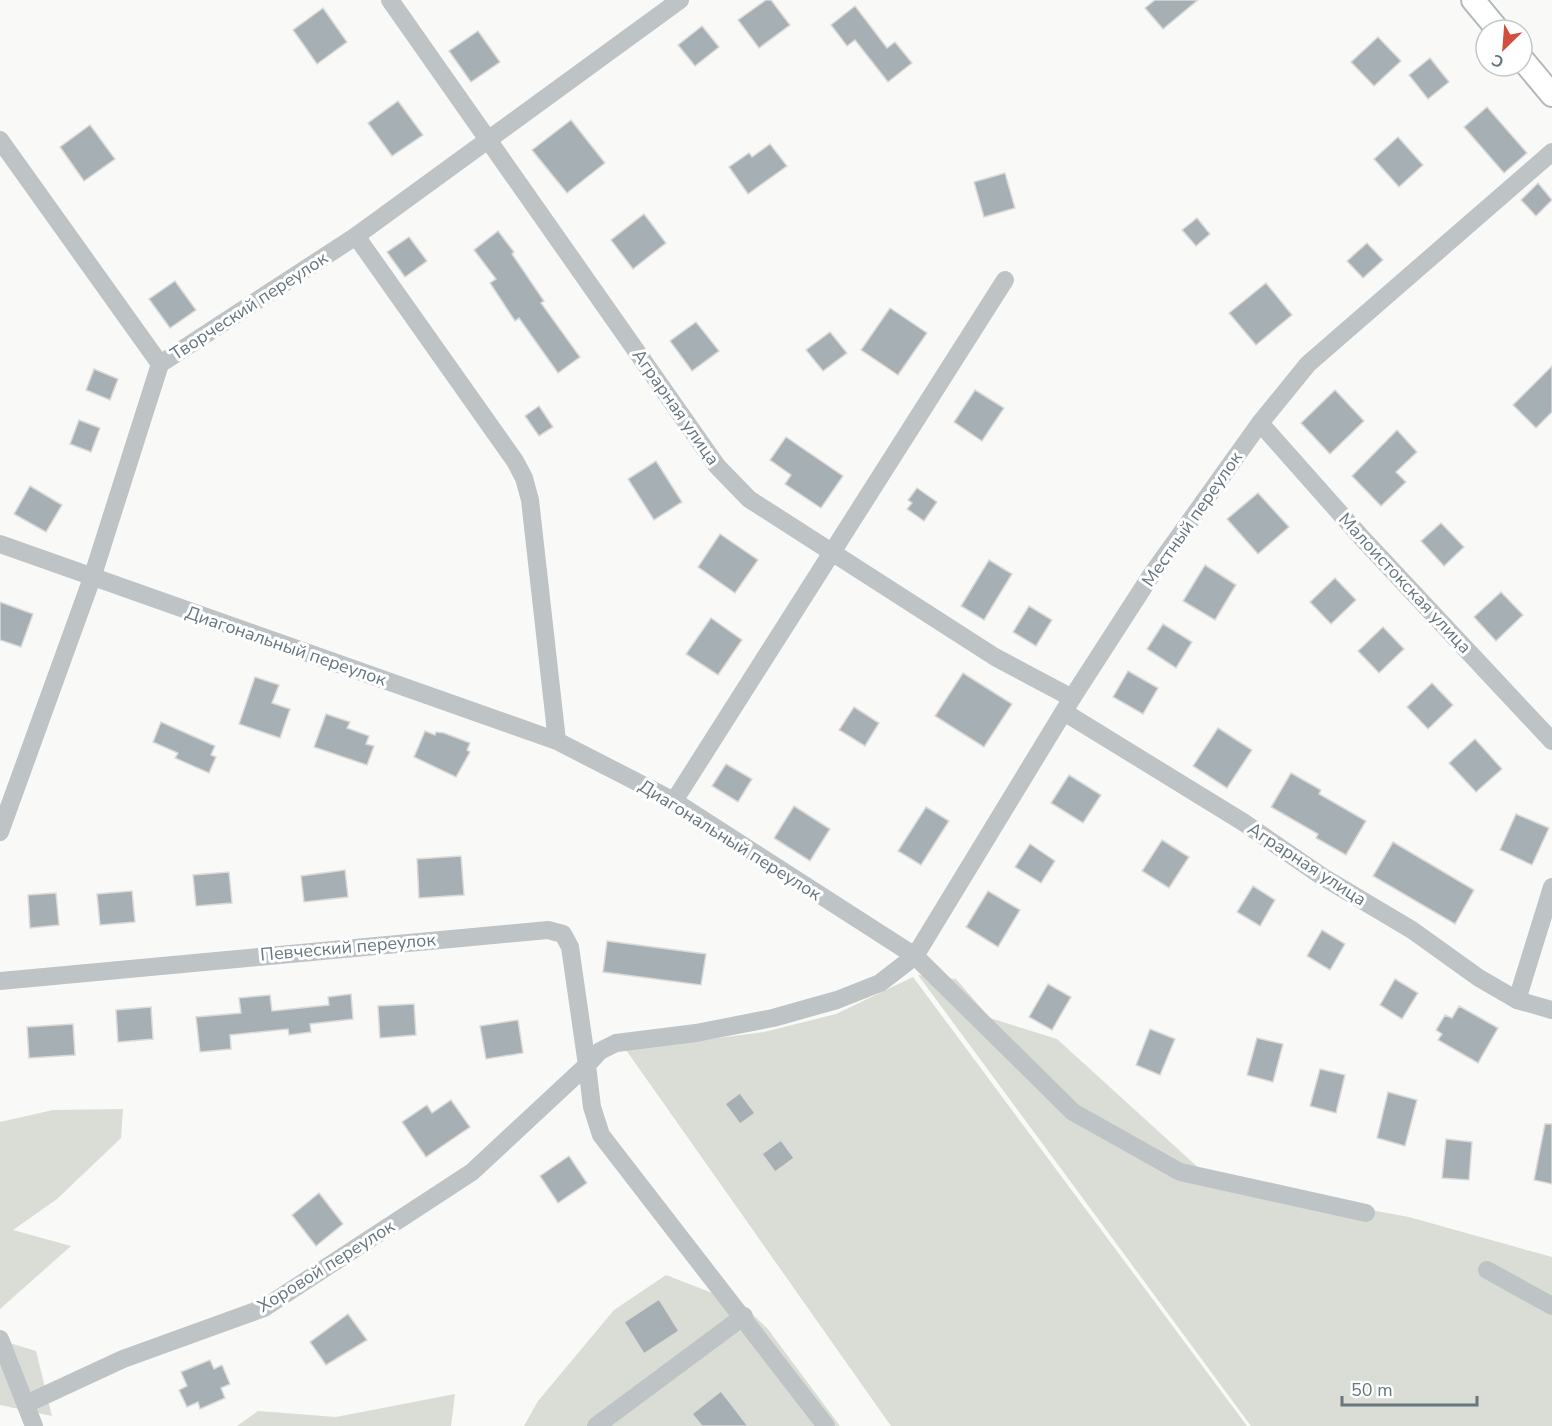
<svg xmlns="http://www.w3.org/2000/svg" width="1552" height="1426" font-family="'Nunito Sans',sans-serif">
  <rect width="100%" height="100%" fill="#f9f9f7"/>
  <g fill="#daddd6">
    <path d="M918 975 956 979 990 1018 1057 1039 1213 1181 1409 1217 1552 1257V1426H1251Z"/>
    <path d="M913 977 1247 1426H891L626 1050 764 1032 836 1014Z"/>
    <path d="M123 1109 121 1138 57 1199 13 1230 71 1246 0 1309V1122L53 1110Z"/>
    <path d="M666 1275 743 1305 767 1328 840 1426H524L538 1401 614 1310Z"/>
    <path d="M0 1340 36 1351 52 1416 0 1405Z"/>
    <path d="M455 1394 451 1426H237L258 1411 336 1417Z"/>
  </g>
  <g fill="#a6afb3" stroke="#dbdad9" stroke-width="1.5">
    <path d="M766 0H771L790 25 759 48 738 20Z"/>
    <path d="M1155 0H1198L1163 29 1145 8Z"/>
    <path d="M855 6 887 48 895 42 912 63 888 82 855 40 847 46 831 25Z"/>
    <path d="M323 8 347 42 317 64 293 30Z"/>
    <path d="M702 26 719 47 695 66 678 45Z"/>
    <path d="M478 31 500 62 471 82 449 51Z"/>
    <path d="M1378 37 1401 61 1374 86 1351 62Z"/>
    <path d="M1430 58 1449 82 1428 99 1409 75Z"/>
    <path d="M398 101 423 135 392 156 368 123Z"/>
    <path d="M1487 107 1527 153 1504 173 1464 127Z"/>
    <path d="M571 120 605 163 567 193 532 150Z"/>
    <path d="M90 125 115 159 84 181 60 147Z"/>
    <path d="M1398 137 1423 165 1399 187 1374 159Z"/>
    <path d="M770 144 787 166 748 194 729 167 749 153 752 157Z"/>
    <path d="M1005 173 1015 208 984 217 974 182Z"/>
    <path d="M1538 183 1552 200 1536 216 1521 200Z"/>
    <path d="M644 214 666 243 633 269 611 240Z"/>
    <path d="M1197 218 1210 234 1196 246 1182 230Z"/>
    <path d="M498 231 514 252 512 254 544 301 541 303 580 357 558 373 519 318 515 321 490 283 496 279 474 250Z"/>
    <path d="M409 237 427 261 405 277 387 252Z"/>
    <path d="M1367 243 1383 260 1363 278 1347 261Z"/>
    <path d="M175 281 196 310 170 328 149 299Z"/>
    <path d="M1266 283 1292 315 1256 345 1229 313Z"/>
    <path d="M890 308 927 333 898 375 861 350Z"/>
    <path d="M696 322 719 351 692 371 670 341Z"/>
    <path d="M830 332 847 353 823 371 806 350Z"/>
    <path d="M1552 366V412L1536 428 1513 405Z"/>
    <path d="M94 369 118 379 110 400 86 390Z"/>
    <path d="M975 390 1004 408 982 441 954 422Z"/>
    <path d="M1335 390 1364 421 1330 454 1301 423Z"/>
    <path d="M539 406 553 427 539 436 525 416Z"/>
    <path d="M79 420 100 428 91 452 70 444Z"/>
    <path d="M1397 430 1417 452 1396 472 1406 482 1381 506 1352 476Z"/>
    <path d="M786 437 843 476 821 508 785 484 791 475 770 460Z"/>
    <path d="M656 461 682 502 654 520 628 479Z"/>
    <path d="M30 486 62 505 46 532 14 514Z"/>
    <path d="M917 488 937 502 924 521 907 509 912 503 908 500Z"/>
    <path d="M1258 493 1289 527 1258 554 1227 519Z"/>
    <path d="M1441 523 1464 547 1444 566 1421 541Z"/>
    <path d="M720 534 758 560 735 593 698 567Z"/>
    <path d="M989 560 1012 574 984 620 961 606Z"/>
    <path d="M1205 565 1236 585 1215 620 1183 601Z"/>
    <path d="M1335 578 1356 600 1331 624 1310 602Z"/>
    <path d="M1501 592 1523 615 1496 641 1474 617Z"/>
    <path d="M0 602 33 614 21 647 0 640Z"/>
    <path d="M1029 606 1052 620 1036 646 1013 632Z"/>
    <path d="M711 618 742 640 718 675 686 654Z"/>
    <path d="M1163 624 1192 642 1176 668 1147 649Z"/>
    <path d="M1383 627 1404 649 1379 673 1358 651Z"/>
    <path d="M1128 671 1158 688 1143 714 1113 697Z"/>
    <path d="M963 673 1012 704 984 747 935 716Z"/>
    <path d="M255 677 279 685 272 703 290 709 280 738 239 724Z"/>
    <path d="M1432 683 1453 705 1428 729 1407 707Z"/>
    <path d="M854 707 879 723 865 746 839 730Z"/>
    <path d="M326 714 350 722 347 728 369 736 366 744 374 746 367 765 314 747Z"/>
    <path d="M161 722 215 746 211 755 216 757 209 773 175 758 178 753 153 742Z"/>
    <path d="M1218 728 1252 750 1227 788 1193 766Z"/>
    <path d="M425 731 435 735 436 732 444 733 470 743 467 750 470 752 456 777 414 757Z"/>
    <path d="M1475 739 1502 769 1476 792 1449 763Z"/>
    <path d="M726 764 752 779 738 802 712 786Z"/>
    <path d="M1291 773 1321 790 1319 794 1366 821 1346 855 1316 838 1318 834 1271 807Z"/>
    <path d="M1069 775 1101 795 1083 823 1051 803Z"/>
    <path d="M794 806 830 829 810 861 774 838Z"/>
    <path d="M926 807 949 821 921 865 898 851Z"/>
    <path d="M1516 814 1549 828 1532 865 1500 850Z"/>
    <path d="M1162 840 1189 857 1169 888 1142 871Z"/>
    <path d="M1393 842 1474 890 1455 924 1373 876Z"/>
    <path d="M1030 844 1055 861 1041 883 1015 867Z"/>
    <path d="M461 856 464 895 419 898 417 859Z"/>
    <path d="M345 870 348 897 304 902 301 876Z"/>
    <path d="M229 872 232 903 196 906 193 875Z"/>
    <path d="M1253 886 1275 900 1260 926 1237 912Z"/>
    <path d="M132 891 135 922 100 925 97 894Z"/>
    <path d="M988 891 1020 910 998 947 966 927Z"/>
    <path d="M56 893 59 925 30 928 28 895Z"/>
    <path d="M1322 930 1345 944 1330 970 1307 956Z"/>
    <path d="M607 941 706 954 701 985 603 972Z"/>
    <path d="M1395 979 1418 993 1402 1019 1380 1005Z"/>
    <path d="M1048 984 1071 997 1052 1030 1029 1017Z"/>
    <path d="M351 994 353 1019 310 1024 311 1032 289 1035 288 1029 230 1035 231 1049 200 1052 196 1017 241 1013 239 998 270 995 272 1011 329 1005 328 997Z"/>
    <path d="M414 1004 416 1035 380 1038 378 1006Z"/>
    <path d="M1459 1006 1498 1028 1478 1063 1438 1040 1442 1034 1436 1030 1445 1015 1452 1018Z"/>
    <path d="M151 1007 153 1039 118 1042 116 1010Z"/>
    <path d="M518 1020 523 1053 486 1059 480 1026Z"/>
    <path d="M73 1024 75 1055 29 1058 27 1027Z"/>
    <path d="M1150 1029 1175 1039 1160 1075 1136 1065Z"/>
    <path d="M1257 1038 1283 1044 1273 1082 1247 1075Z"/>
    <path d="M1320 1069 1345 1075 1336 1113 1310 1106Z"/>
    <path d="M1388 1092 1417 1100 1405 1146 1377 1138Z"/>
    <path d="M740 1093 755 1113 740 1124 725 1104Z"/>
    <path d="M451 1100 470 1127 426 1157 402 1122 427 1105 432 1113Z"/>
    <path d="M1545 1124H1552V1184L1534 1180Z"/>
    <path d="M1446 1139 1472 1142 1469 1180 1442 1178Z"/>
    <path d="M781 1140 794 1158 775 1172 762 1154Z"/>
    <path d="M569 1156 587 1183 558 1203 540 1176Z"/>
    <path d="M319 1193 343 1224 316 1246 292 1215Z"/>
    <path d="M659 1299 679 1331 644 1354 624 1322Z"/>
    <path d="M348 1314 367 1340 326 1365 310 1342Z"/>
    <path d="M210 1360 214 1369 222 1365 230 1384 221 1388 225 1398 200 1409 198 1402 187 1407 179 1390 187 1386 181 1372Z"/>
    <path d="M721 1391 748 1426H702L692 1414Z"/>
  </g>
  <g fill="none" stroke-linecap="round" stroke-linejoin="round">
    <g stroke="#b2b8bb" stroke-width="26">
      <g id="major">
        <path d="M1473 0 1498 30"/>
        <path d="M1522 59 1552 95"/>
      </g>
    </g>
    <g stroke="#bec3c6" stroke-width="18">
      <path d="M390 0 717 466 749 499 995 657 1072 698"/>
      <path d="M0 140 160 364"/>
      <path d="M356 236 515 461 524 478 530 500 557 741"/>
      <path d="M1260 423 1362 538 1552 741"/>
      <path d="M0 544 557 741 674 801 915 956 1073 1112 1180 1172 1366 1213"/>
      <path d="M1064 712 1243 822 1323 877 1412 930 1479 978 1517 1000 1552 1010"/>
      <path d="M674 801 1005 280"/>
      <path d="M0 832 92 578 160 364 356 236 680 0"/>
      <path d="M0 981 548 930 563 934 570 947 587 1065 472 1172 264 1308 123 1359 26 1404"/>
      <path d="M1517 1000 1552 887"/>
      <path d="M1487 1270 1552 1306"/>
      <path d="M0 1339 34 1426"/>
      <path d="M596 1426 744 1316"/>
      <path d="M826 1426 601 1135 592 1107 587 1065 600 1051 616 1043 696 1033 773 1018 837 1000 880 983 915 956 1072 698 1152 574 1260 423 1308 364 1552 152"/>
    </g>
    <use href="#major" stroke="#fff" stroke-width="22"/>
  </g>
  <g text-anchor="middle" stroke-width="6" stroke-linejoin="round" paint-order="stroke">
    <g font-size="18" fill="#66777f" stroke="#fff">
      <text transform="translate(249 306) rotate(-33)" y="6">Творческий переулок</text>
      <text transform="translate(676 407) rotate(55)" y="6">Аграрная улица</text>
      <text transform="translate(1192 519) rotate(-55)" y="6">Местный переулок</text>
      <text transform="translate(1405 583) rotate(47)" y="6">Малоистокская улица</text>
      <text transform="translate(286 646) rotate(19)" y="6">Диагональный переулок</text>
      <text transform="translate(730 840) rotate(32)" y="6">Диагональный переулок</text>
      <text transform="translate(1307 864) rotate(33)" y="6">Аграрная улица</text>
      <text transform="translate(348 947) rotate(-5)" y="6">Певческий переулок</text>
      <text transform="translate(326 1266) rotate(-32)" y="6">Хоровой переулок</text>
    </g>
  </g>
  <g transform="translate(1504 48) rotate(205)"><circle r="28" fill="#ffffff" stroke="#c2c9cc" stroke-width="1.5"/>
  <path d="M0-4.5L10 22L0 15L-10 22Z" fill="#d24e3d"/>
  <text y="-9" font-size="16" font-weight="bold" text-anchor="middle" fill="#66777f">С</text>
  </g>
  <path d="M1342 1396v9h135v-9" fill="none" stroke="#66777f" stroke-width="3"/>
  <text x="1351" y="1396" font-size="18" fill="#66777f" stroke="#ffffff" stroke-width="4.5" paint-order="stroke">50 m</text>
</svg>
